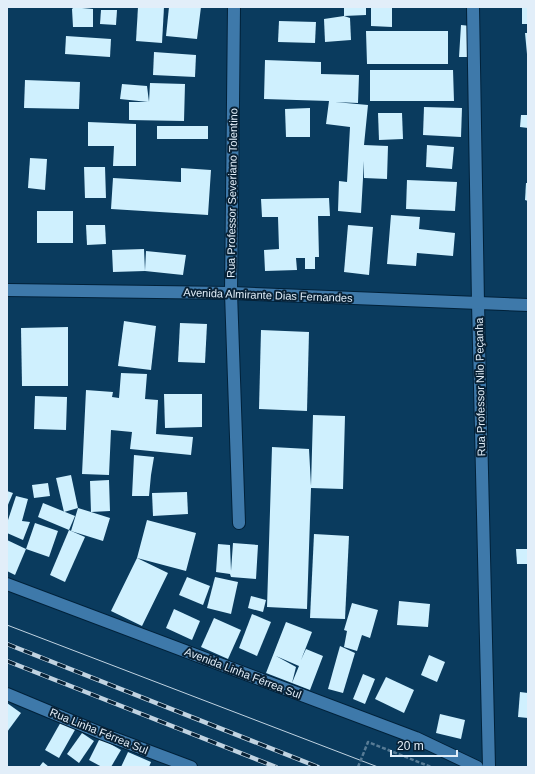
<svg xmlns="http://www.w3.org/2000/svg" width="535" height="774" font-family="Helvetica,sans-serif">
  <rect width="100%" height="100%" fill="#0a3b5e"/>
  <g fill="#cff0fe">
    <path d="M74 7H93V8L82 9H93V27H73L72 9Z"/>
    <path d="M138 7H164L162 43 136 41Z"/>
    <path d="M169 7H201L197 39 166 36Z"/>
    <path d="M344 7H366V15L344 16Z"/>
    <path d="M371 7H392V27L371 26Z"/>
    <rect x="522" y="7" width="6" height="17"/>
    <path d="M101 10H117L116 25 100 24Z"/>
    <path d="M344 16 350 18 351 40 325 42 324 19Z"/>
    <path d="M279 21 316 22 315 43 278 42Z"/>
    <path d="M461 25 471 26 470 57H459Z"/>
    <path d="M366 31H448V64H367Z"/>
    <path d="M525 33H528V54H527Z"/>
    <path d="M66 36 111 39 110 57 65 54Z"/>
    <path d="M154 52 196 55 195 77 153 75Z"/>
    <path d="M265 60 321 62V74L359 75 358 103 335 102 368 105 364 145 388 146 387 179 364 178V161L361 213 338 211 339 181 347 182 350 127 326 124 329 101 264 99Z"/>
    <path d="M370 70H453L454 101H370Z"/>
    <path d="M25 80 80 82 79 109 24 108Z"/>
    <path d="M150 83 185 84 184 121 129 120V102H148L120 99 122 84 147 86 149 102Z"/>
    <path d="M424 107 462 108 461 137 423 135Z"/>
    <path d="M310 108V137H286L285 109Z"/>
    <path d="M378 113H402L403 139 379 140Z"/>
    <path d="M521 115H528V128L520 127Z"/>
    <path d="M88 122 136 124V166H113L114 146H88Z"/>
    <rect x="157" y="126" width="51" height="13"/>
    <path d="M427 145 454 147 452 169 426 167Z"/>
    <path d="M30 158 47 159 45 190 28 188Z"/>
    <path d="M84 167H105L106 198H85Z"/>
    <path d="M181 168 211 170 208 215 111 209 113 178 181 182Z"/>
    <path d="M407 180 457 182 455 211 406 209Z"/>
    <path d="M526 183H528V201L525 200Z"/>
    <path d="M329 198 330 216H318L319 257H315V269H305V258H296L297 270 265 271 264 250 279 249 278 217H262L261 199Z"/>
    <rect x="37" y="211" width="36" height="32"/>
    <path d="M391 215 420 217 419 229 455 233 453 256 417 253 416 266 387 264Z"/>
    <path d="M86 225H105L106 244 87 245Z"/>
    <path d="M348 225 373 227 369 275 344 272Z"/>
    <path d="M144 249 145 271 146 251 186 255 183 275 145 271 113 272 112 250Z"/>
    <path d="M124 321 156 326 151 370 118 366Z"/>
    <path d="M180 323 207 324 205 363 178 362Z"/>
    <path d="M68 327V386H22L21 328Z"/>
    <path d="M261 330 309 332 307 411 259 409Z"/>
    <path d="M121 373 147 374 145 399 158 400 156 434 193 437 191 455 130 449 132 432 111 430 109 475 82 474 86 390 113 392 112 397 119 398Z"/>
    <path d="M164 394H202V427L165 428Z"/>
    <path d="M35 396 67 397 66 430 34 429Z"/>
    <path d="M313 415 345 416 343 489 311 488 307 609 267 607 272 447 309 449 311 486Z"/>
    <path d="M134 455 154 457 151 475 149 496H132Z"/>
    <path d="M71 475 78 508 64 512 56 478Z"/>
    <path d="M109 480 110 511 91 512 110 518 103 541 71 531 78 508 91 512 90 481Z"/>
    <path d="M48 483 50 496 34 498 32 485Z"/>
    <path d="M7 491 13 493 7 507Z"/>
    <path d="M187 492 188 514 153 516 152 493Z"/>
    <path d="M16 496 28 499 22 521 30 522 23 540 7 533V523Z"/>
    <path d="M43 503 75 516 69 530 38 517Z"/>
    <path d="M147 520 196 533 186 571 137 558 168 573 142 626 111 611 137 558Z"/>
    <path d="M35 523 58 531 49 557 26 549Z"/>
    <path d="M69 530 85 537 65 582 50 575Z"/>
    <path d="M314 534 349 536 345 619 310 618Z"/>
    <path d="M7 540 26 549 15 575 7 571Z"/>
    <path d="M233 543 258 545 256 579 231 577 230 574 216 572 218 544 230 545 231 571Z"/>
    <path d="M516 549H528V564H517Z"/>
    <path d="M187 577 210 586 203 605 179 595Z"/>
    <path d="M215 577 238 582 231 614 207 608Z"/>
    <path d="M251 596 266 600 263 612 248 608Z"/>
    <path d="M399 601 430 604 428 627 397 625Z"/>
    <path d="M352 603 378 610 370 638 362 635 357 651 344 647 347 631 344 630Z"/>
    <path d="M174 609 200 621 192 640 166 628Z"/>
    <path d="M252 614 271 622 257 656 239 648Z"/>
    <path d="M214 618 241 630 228 659 201 647Z"/>
    <path d="M286 622 312 632 301 660 306 649 323 656 310 690 292 683 299 666 276 656 296 667 292 683 266 673Z"/>
    <path d="M340 646 355 653 343 693 328 689Z"/>
    <path d="M429 655 445 662 437 682 421 675Z"/>
    <path d="M363 674 375 679 365 704 353 699Z"/>
    <path d="M386 677 414 690 404 713 375 699Z"/>
    <path d="M520 692 528 693V718L518 717Z"/>
    <path d="M7 703 21 713 7 732Z"/>
    <path d="M440 714 465 720 461 739 436 733Z"/>
    <path d="M62 720 76 728 59 758 45 750Z"/>
    <path d="M82 733 94 741 79 763 67 754Z"/>
    <path d="M100 738 121 750 111 767H102L89 760Z"/>
    <path d="M128 752 151 762 149 767H121Z"/>
    <path d="M43 762 49 767H39Z"/>
  </g>
  <g fill="none" stroke-linecap="round" stroke-linejoin="round">
    <g stroke="#012139" stroke-width="14">
      <g id="minor">
        <path d="M234 7 231 293 239 523"/>
        <path d="M473 7 478 303 489 767"/>
        <path d="M7 290 231 293 528 305"/>
        <path d="M7 584 416 738 477 767"/>
        <path d="M7 694 103 734 191 767"/>
      </g>
    </g>
    <use href="#minor" stroke="#3e79aa" stroke-width="12"/>
    <path stroke="#c1d3e1" stroke-width="1" d="M7 625 378 767"/>
    <g stroke="#c1d3e1" stroke-width="4.5">
      <g id="rail">
        <path d="M7 644 318 767"/>
        <path d="M7 661 276 767"/>
      </g>
    </g>
    <use href="#rail" stroke="#082135" stroke-width="3" stroke-dasharray="9" stroke-linecap="butt"/>
    <path stroke="#577b95" stroke-width="2.5" stroke-dasharray="4 2" stroke-linecap="butt" d="M358 767 368 742 431 767"/>
  </g>
  <g text-anchor="middle" stroke-width="4" stroke-linejoin="round" paint-order="stroke">
    <g font-size="11" fill="#e2eef9" stroke="#082135">
      <text transform="translate(232 193) rotate(-89)" y="4">Rua Professor Severiano Tolentino</text>
      <text transform="translate(268 295) rotate(2)" y="4">Avenida Almirante Dias Fernandes</text>
      <text transform="translate(480 387) rotate(-91)" y="4">Rua Professor Nilo Peçanha</text>
      <text transform="translate(243 673) rotate(21)" y="4">Avenida Linha Férrea Sul</text>
      <text transform="translate(99 731) rotate(22)" y="4">Rua Linha Férrea Sul</text>
    </g>
  </g>
  <rect width="535" height="774" fill="none" stroke="#e2eef9" stroke-width="16"/>
  <path d="M391 750v6h66v-6" fill="none" stroke="#e2eef9" stroke-width="2"/>
  <text x="397" y="750" font-size="12" fill="#e2eef9" stroke="#082135" stroke-width="3" paint-order="stroke">20 m</text>
</svg>
